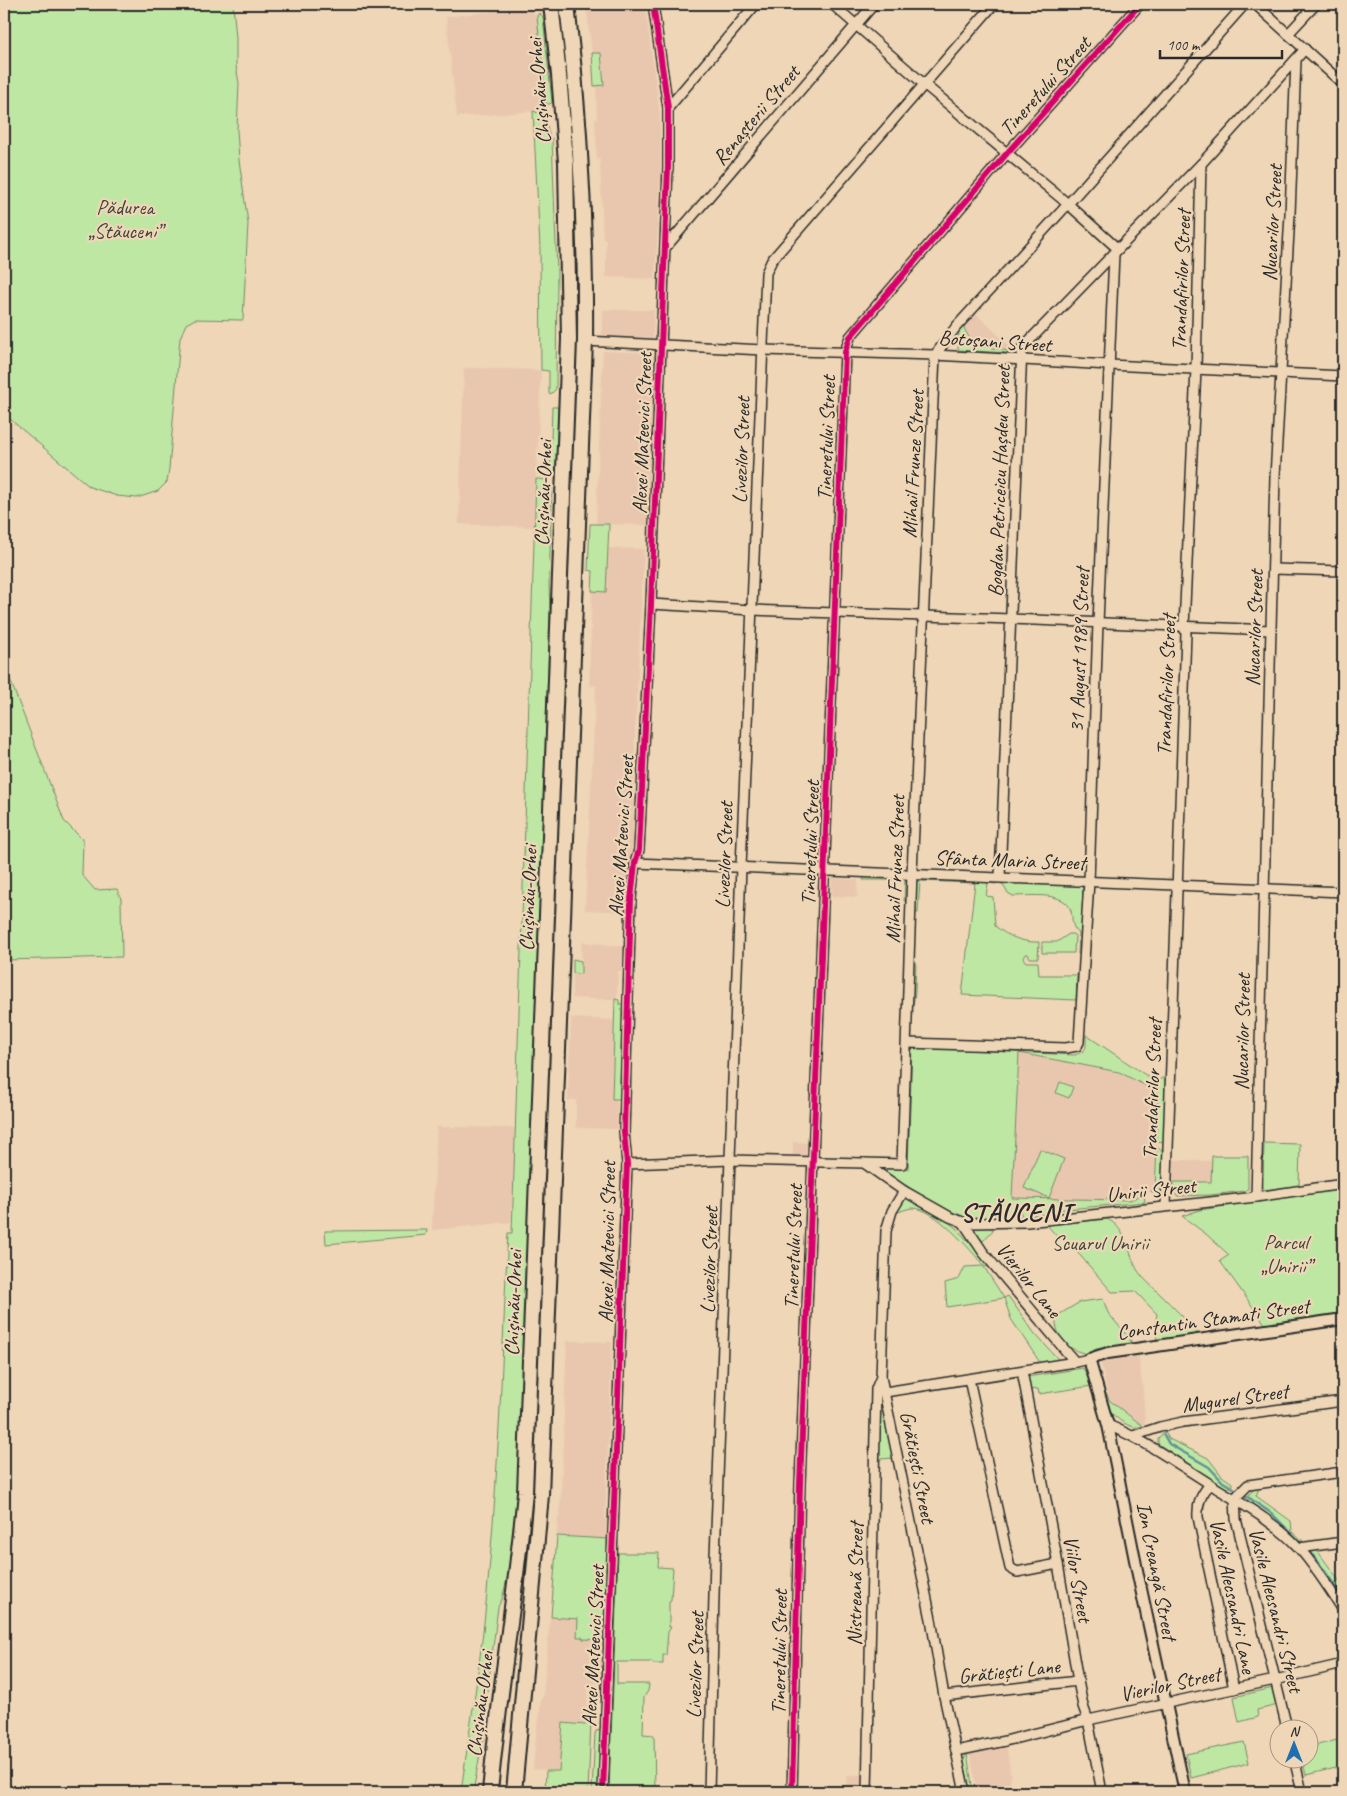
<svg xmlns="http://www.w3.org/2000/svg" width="1347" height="1796" font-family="Caveat,sans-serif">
  <rect width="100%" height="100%" fill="#eed6b6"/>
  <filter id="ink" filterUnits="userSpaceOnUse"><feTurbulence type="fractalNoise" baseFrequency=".02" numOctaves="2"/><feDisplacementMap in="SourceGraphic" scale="10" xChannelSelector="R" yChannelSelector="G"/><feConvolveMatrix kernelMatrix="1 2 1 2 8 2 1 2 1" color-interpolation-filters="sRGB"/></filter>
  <g filter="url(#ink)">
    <g fill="#e9c7af">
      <path d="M586 4H645L660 116 661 167 655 279 606 277V240L603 239 600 160 597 159 595 120 597 119 596 86 604 85 601 53H592Z"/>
      <path d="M527 7 537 16 546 101 536 111 457 117 446 17Z"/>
      <path d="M603 310H654L653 338 602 337Z"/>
      <path d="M975 313 1011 347 1008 352 959 350 960 329Z"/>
      <path d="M603 351 656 353 649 525 596 524Z"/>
      <path d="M464 368 541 370 534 527 459 524Z"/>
      <path d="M608 548 644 549 635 734 633 831 634 832 633 857 629 869 627 870 625 912 585 910 596 686 589 685 592 591 606 592Z"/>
      <path d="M832 878 858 880 857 897 831 896Z"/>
      <path d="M582 942 623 946 622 971H618L617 1000 572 998 573 973H581Z"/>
      <path d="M571 1018 614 1020 612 1099H617V1129L576 1128V1100H568Z"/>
      <path d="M1018 1053 1119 1072 1158 1092 1155 1190 1130 1200 1012 1198Z"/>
      <path d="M437 1127 516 1128 511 1222 432 1230Z"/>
      <path d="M793 1142 807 1143 806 1155H793Z"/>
      <path d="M1174 1160 1212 1161 1211 1182H1174Z"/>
      <path d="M567 1341 612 1342 605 1520H607L606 1539 557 1536 558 1517H560Z"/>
      <path d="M1138 1352 1143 1391 1145 1421 1143 1426 1109 1400 1100 1359Z"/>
      <path d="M550 1617 578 1619 583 1639 604 1640 603 1681 601 1684 589 1683 585 1725 563 1724 559 1771 533 1769 537 1725 539 1721 541 1699 543 1697Z"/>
      <path d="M1004 1744 1007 1748 1010 1773H1012L1007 1792H977L970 1751Z"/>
      <path d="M847 1775H865L864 1792H846Z"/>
    </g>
    <g fill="#bee7a3" stroke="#748967">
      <path d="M4 4H233L236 38V66L239 83 237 130 239 160 248 223 243 320 195 319 186 324 180 338 169 469 167 482 158 491 137 498 117 496 90 487 4 414Z"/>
      <path d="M539 13 543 17 552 102 550 104H547L546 101 537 16Z"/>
      <path d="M592 53H601L604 85 594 86Z"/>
      <path d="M1341 90 1343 91V128H1339Z"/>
      <path d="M533 111 541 114 547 126 550 139 552 138 557 272 556 389 552 393 549 394V371L541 370 540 248Z"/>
      <path d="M963 326C968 336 969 341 981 342L982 346 1009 351 1007 353 958 350 959 329Z"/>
      <path d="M552 407H558L556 469 553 472 550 470Z"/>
      <path d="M536 479C545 479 550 480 552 489L549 584 550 613 520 1457 510 1567 502 1599 498 1607 483 1729 484 1741 482 1743 473 1792H461C470 1726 481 1660 487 1593 499 1473 502 1353 508 1233H512Z"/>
      <path d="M590 524H609L606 592 592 591 593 571 588 570Z"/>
      <path d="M4 664 64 821 83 840 82 875 95 890 117 889 121 899 122 957 4 960Z"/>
      <path d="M865 876 907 879 908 901H904L905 880H863Z"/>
      <path d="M921 879 993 881 996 884 988 883 986 896 993 897 995 926C1007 936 1023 943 1039 942L1038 958H1030L1028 954H1025L1023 958 1026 962H1038L1039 975H1077L1076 1000 962 995 975 883 920 881 918 913H916V883Z"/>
      <path d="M1004 881 1083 885 1081 953 1078 954 1079 933C1071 928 1073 920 1071 911 1066 891 1030 896 1013 896L1008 893 1002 884Z"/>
      <path d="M1069 934H1073L1075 936 1074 953H1042V942H1057Z"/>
      <path d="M573 959 581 961V974L573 973Z"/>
      <path d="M914 960 916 961 915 993 913 1006 911 1004 913 962Z"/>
      <path d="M615 999 619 1000V1004H623L621 1099H612Z"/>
      <path d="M1086 1035 1156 1082 1162 1078H1165L1164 1142 1156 1141 1158 1092 1119 1072 1019 1053 1012 1198 1130 1200 1144 1194 1145 1202 1056 1210V1214L1022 1216 1020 1211H1013L1012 1218 964 1217 946 1210 874 1166 908 1169 912 1047 1075 1055C1088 1050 1086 1049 1086 1035Z"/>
      <path d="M1060 1082 1073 1087 1069 1098 1056 1093Z"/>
      <path d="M1264 1143 1300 1144 1299 1186 1263 1190Z"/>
      <path d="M1157 1147 1164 1153 1162 1200H1160L1151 1191 1155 1190Z"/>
      <path d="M1040 1149 1064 1159 1049 1198 1024 1188Z"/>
      <path d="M1212 1156H1248V1189L1244 1191 1211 1195 1177 1196C1172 1193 1174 1187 1174 1182H1211Z"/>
      <path d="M1343 1188V1315L1270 1325 1265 1324 1220 1261 1229 1255 1206 1234 1182 1216 1200 1210Z"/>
      <path d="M908 1198 941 1217 956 1228 991 1266 984 1267 1004 1298 1008 1296 1035 1334 1058 1359 1055 1361 1041 1364 1011 1319 1004 1298 947 1307 945 1283 959 1279 965 1267 984 1266C971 1250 935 1208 913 1208 907 1208 900 1212 894 1213L901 1202Z"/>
      <path d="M1107 1219C1127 1228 1128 1254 1138 1271 1144 1280 1152 1286 1159 1293 1173 1307 1187 1320 1199 1335L1157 1340 1155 1327 1157 1314 1135 1291 1112 1292 1064 1237 1060 1240 1047 1225Z"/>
      <path d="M974 1227H991L993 1230 983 1241 972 1229Z"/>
      <path d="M427 1230 426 1235 326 1244 325 1231Z"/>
      <path d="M1103 1299 1108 1313 1130 1339 1132 1344 1096 1349 1087 1354C1066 1349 1057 1339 1055 1317L1080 1302Z"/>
      <path d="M1083 1368 1092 1386 1039 1394 1038 1389 1029 1390 1027 1377Z"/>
      <path d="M879 1390 895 1458 879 1459Z"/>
      <path d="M1104 1394H1107L1109 1400 1143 1426C1131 1431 1118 1419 1110 1412Z"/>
      <path d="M1165 1432 1169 1439 1208 1458 1222 1476 1232 1483 1233 1486 1225 1488 1158 1445V1438Z"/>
      <path d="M1259 1488 1256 1496 1291 1521 1292 1531 1303 1541 1299 1545 1246 1498 1254 1489Z"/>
      <path d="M557 1536 609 1539 604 1640 583 1639 582 1637H577L578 1619 551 1617Z"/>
      <path d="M1314 1548 1319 1553 1343 1586V1601L1308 1552Z"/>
      <path d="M618 1553H659L658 1567 673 1568 671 1600 669 1601V1627H671L668 1632 666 1655H663V1664H653L652 1662H617V1684H649L648 1691 644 1697 643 1734 654 1735 655 1792H609Z"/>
      <path d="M1273 1688 1278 1705 1257 1710 1258 1717 1239 1722 1234 1697Z"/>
      <path d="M591 1721 588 1792H545L546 1771H559L563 1723 585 1725Z"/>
      <path d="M601 1730 603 1732 600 1792H592L595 1734 596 1731Z"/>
      <path d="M1337 1740 1343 1766 1306 1775 1302 1759 1310 1758V1747Z"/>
      <path d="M1244 1742 1249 1763 1191 1778 1186 1754Z"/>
      <path d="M967 1753 973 1792H970L964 1760Z"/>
    </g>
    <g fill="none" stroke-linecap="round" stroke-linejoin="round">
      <g stroke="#629297" stroke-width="2.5">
        <path d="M1164 1435 1169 1444 1209 1467 1223 1482 1237 1490"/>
        <path d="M1245 1495 1271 1513 1301 1543"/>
        <path d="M1309 1551 1314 1556 1343 1597"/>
      </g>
      <g stroke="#2b2b2b" stroke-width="12">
        <g id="minor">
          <path d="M832 4 925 85 1068 204 1118 249"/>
          <path d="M1255 4 1343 84"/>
          <path d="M1288 34 1316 4"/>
          <path d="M668 108 756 4"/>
          <path d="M665 248 874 4"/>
          <path d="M585 341 763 350 935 355 1109 365 1343 376"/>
          <path d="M1273 569 1343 571"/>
          <path d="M651 604 752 610 1011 619 1271 630"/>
          <path d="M635 863 1343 892"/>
          <path d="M1000 877 1022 348 1201 164 1305 49"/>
          <path d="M907 1043 1066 1048 1077 1046 1079 1042 1089 881 1098 623 1114 254"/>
          <path d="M864 1163 902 1164 912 873 935 355 956 327 1068 204 1245 4"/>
          <path d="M627 1164 731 1160 864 1163 904 1191 950 1217 963 1222 973 1223 1027 1222 1256 1197 1343 1184"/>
          <path d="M904 1191 892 1211 886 1231 881 1377 931 1619 944 1696 965 1792"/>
          <path d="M1256 1197 1275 477 1290 214 1296 60"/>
          <path d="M1166 1206 1186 633 1184 627 1196 369 1201 164"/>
          <path d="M963 1222 983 1252 1075 1362"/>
          <path d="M1022 1371 1058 1564 1078 1681 1083 1706 1088 1720 1102 1792"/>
          <path d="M969 1379 1010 1568 1017 1572 1058 1564"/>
          <path d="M885 1392 1075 1362 1089 1359"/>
          <path d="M1108 1425C1146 1441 1175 1462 1210 1484 1240 1503 1274 1521 1299 1548 1314 1565 1331 1591 1343 1610"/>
          <path d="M1133 1436 1160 1427 1183 1422 1343 1401"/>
          <path d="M1210 1484C1201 1495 1197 1503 1198 1517L1234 1689"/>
          <path d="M1235 1498 1236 1519 1287 1728"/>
          <path d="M1235 1498 1248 1485 1343 1472"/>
          <path d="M1299 1548 1343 1542"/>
          <path d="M944 1696 1078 1681"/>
          <path d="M956 1751 1005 1741 1088 1720 1275 1680 1343 1664"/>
          <path d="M1294 1758 1302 1792"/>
          <path d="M603 1792 627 1164 624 1132 631 899 635 863 639 850 651 604 668 167V108L653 4"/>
          <path d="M709 1792 715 1557 741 867 766 273 772 260 994 4"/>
          <path d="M792 1792 800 1484 845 352 850 337 1008 152 1140 4"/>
          <path d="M867 1792 876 1389 881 1377"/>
        </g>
      </g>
      <g stroke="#2b2b2b" stroke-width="14">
        <path id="tertiary" d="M1185 1792 1138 1575 1108 1425 1089 1359 1108 1353 1343 1319"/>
      </g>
      <g stroke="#2b2b2b" stroke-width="18">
        <g id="trunk">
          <path d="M490 1792C499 1692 516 1593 525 1492L569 339 566 162 559 75 551 4"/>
          <path d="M514 1792 541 1495 585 341C586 228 580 116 567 4"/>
        </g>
      </g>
      <use href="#minor" stroke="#eed6b6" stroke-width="9"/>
      <use href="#tertiary" stroke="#eed6b6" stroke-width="10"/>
      <use href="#trunk" stroke="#eed6b6" stroke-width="14"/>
      <g stroke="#eed6b6" stroke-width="9">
        <g id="cycleway">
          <path d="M603 1792 627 1164 624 1132 631 899 635 863 639 850 651 604 668 167V108L653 4"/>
          <path d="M792 1792 800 1484 845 352 850 337 1008 152 1140 4"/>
        </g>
      </g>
      <use href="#cycleway" stroke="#d6006c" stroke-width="6"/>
    </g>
  </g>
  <g text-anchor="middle" stroke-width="4.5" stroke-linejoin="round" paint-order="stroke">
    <g font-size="21" fill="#2b2b2b" stroke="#eed6b6">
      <text transform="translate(1045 86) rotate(-48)" y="7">Tineretului Street</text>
      <text transform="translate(539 91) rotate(-95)" y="7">Chișinău-Orhei</text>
      <text transform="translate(756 115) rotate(-50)" y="7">Renașterii Street</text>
      <text transform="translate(1272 223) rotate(-87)" y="7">Nucarilor Street</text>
      <text transform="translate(1181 280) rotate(-88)" y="7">Trandafirilor Street</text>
      <text transform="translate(995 341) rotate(4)" y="7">Botoșani Street</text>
      <text transform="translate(642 433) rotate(-88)" y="7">Alexei Mateevici Street</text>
      <text transform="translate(826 438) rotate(-88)" y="7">Tineretului Street</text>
      <text transform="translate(741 450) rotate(-88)" y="7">Livezilor Street</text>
      <text transform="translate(913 464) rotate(-87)" y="7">Mihail Frunze Street</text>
      <text transform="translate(999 481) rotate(-88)" y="7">Bogdan Petriceicu Hașdeu Street</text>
      <text transform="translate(543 493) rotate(-88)" y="7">Chișinău-Orhei</text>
      <text transform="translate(1254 628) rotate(-88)" y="7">Nucarilor Street</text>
      <text transform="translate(1079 650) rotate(-88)" y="7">31 August 1989 Street</text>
      <text transform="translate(1166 685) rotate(-88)" y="7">Trandafirilor Street</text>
      <text transform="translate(621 836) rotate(-86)" y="7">Alexei Mateevici Street</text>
      <text transform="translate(810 843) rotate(-88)" y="7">Tineretului Street</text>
      <text transform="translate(724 855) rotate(-88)" y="7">Livezilor Street</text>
      <text transform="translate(1010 860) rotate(2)" y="7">Sfânta Maria Street</text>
      <text transform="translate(895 869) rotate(-88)" y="7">Mihail Frunze Street</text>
      <text transform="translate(528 898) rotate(-88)" y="7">Chișinău-Orhei</text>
      <text transform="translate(1242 1032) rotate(-89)" y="7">Nucarilor Street</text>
      <text transform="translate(1152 1089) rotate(-88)" y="7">Trandafirilor Street</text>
      <text transform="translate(1151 1190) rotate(-6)" y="7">Unirii Street</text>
      <text transform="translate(607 1242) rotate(-89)" y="7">Alexei Mateevici Street</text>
      <text transform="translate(793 1247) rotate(-88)" y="7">Tineretului Street</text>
      <text transform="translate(709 1260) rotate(-88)" y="7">Livezilor Street</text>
      <text transform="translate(1029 1280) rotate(51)" y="7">Vierilor Lane</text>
      <text transform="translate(513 1303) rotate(-88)" y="7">Chișinău-Orhei</text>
      <text transform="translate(1213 1319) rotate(-8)" y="7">Constantin Stamati Street</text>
      <text transform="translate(1235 1398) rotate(-8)" y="7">Mugurel Street</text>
      <text transform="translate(918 1467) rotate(79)" y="7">Grătiești Street</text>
      <text transform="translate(1157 1571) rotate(79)" y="7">Ion Creangă Street</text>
      <text transform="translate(1078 1579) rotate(80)" y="7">Viilor Street</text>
      <text transform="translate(855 1584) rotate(-89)" y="7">Nistreană Street</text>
      <text transform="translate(1233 1596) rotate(78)" y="7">Vasile Alecsandri Lane</text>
      <text transform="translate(1276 1610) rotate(76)" y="7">Vasile Alecsandri Street</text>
      <text transform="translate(593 1646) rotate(-87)" y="7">Alexei Mateevici Street</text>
      <text transform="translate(779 1652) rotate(-89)" y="7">Tineretului Street</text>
      <text transform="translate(695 1665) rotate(-88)" y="7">Livezilor Street</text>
      <text transform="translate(1009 1671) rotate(-6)" y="7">Grătiești Lane</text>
      <text transform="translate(1170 1684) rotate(-12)" y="7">Vierilor Street</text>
      <text transform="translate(480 1704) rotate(-83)" y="7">Chișinău-Orhei</text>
    </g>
    <g font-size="21" fill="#41473d" stroke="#eed6b6">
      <text x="125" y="214">Pădurea<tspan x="125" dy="24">„Stăuceni”</tspan></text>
      <text x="1286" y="1249">Parcul<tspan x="1286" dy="24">„Unirii”</tspan></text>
      <text x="1100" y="1250">Scuarul Unirii</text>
    </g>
    <g font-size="26" font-weight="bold" letter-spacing="1" fill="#2b2b2b" stroke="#eed6b6">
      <text x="1016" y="1221">STĂUCENI</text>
    </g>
  </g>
  <rect width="1347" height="1796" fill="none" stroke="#eed6b6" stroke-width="20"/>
  <rect x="10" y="10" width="1327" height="1776" fill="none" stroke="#2b2b2b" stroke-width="2" filter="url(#ink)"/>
  <g transform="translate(1294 1744)"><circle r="24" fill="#eed6b6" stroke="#a0927e"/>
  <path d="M0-4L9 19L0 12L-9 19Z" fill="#1f6fb2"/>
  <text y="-8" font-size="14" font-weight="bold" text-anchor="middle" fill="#2b2b2b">N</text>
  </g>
  <path d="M1160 50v8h122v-8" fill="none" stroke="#2b2b2b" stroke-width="2.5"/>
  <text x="1167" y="50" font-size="15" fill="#2b2b2b" stroke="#eed6b6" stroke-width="4" paint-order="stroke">100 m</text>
</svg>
